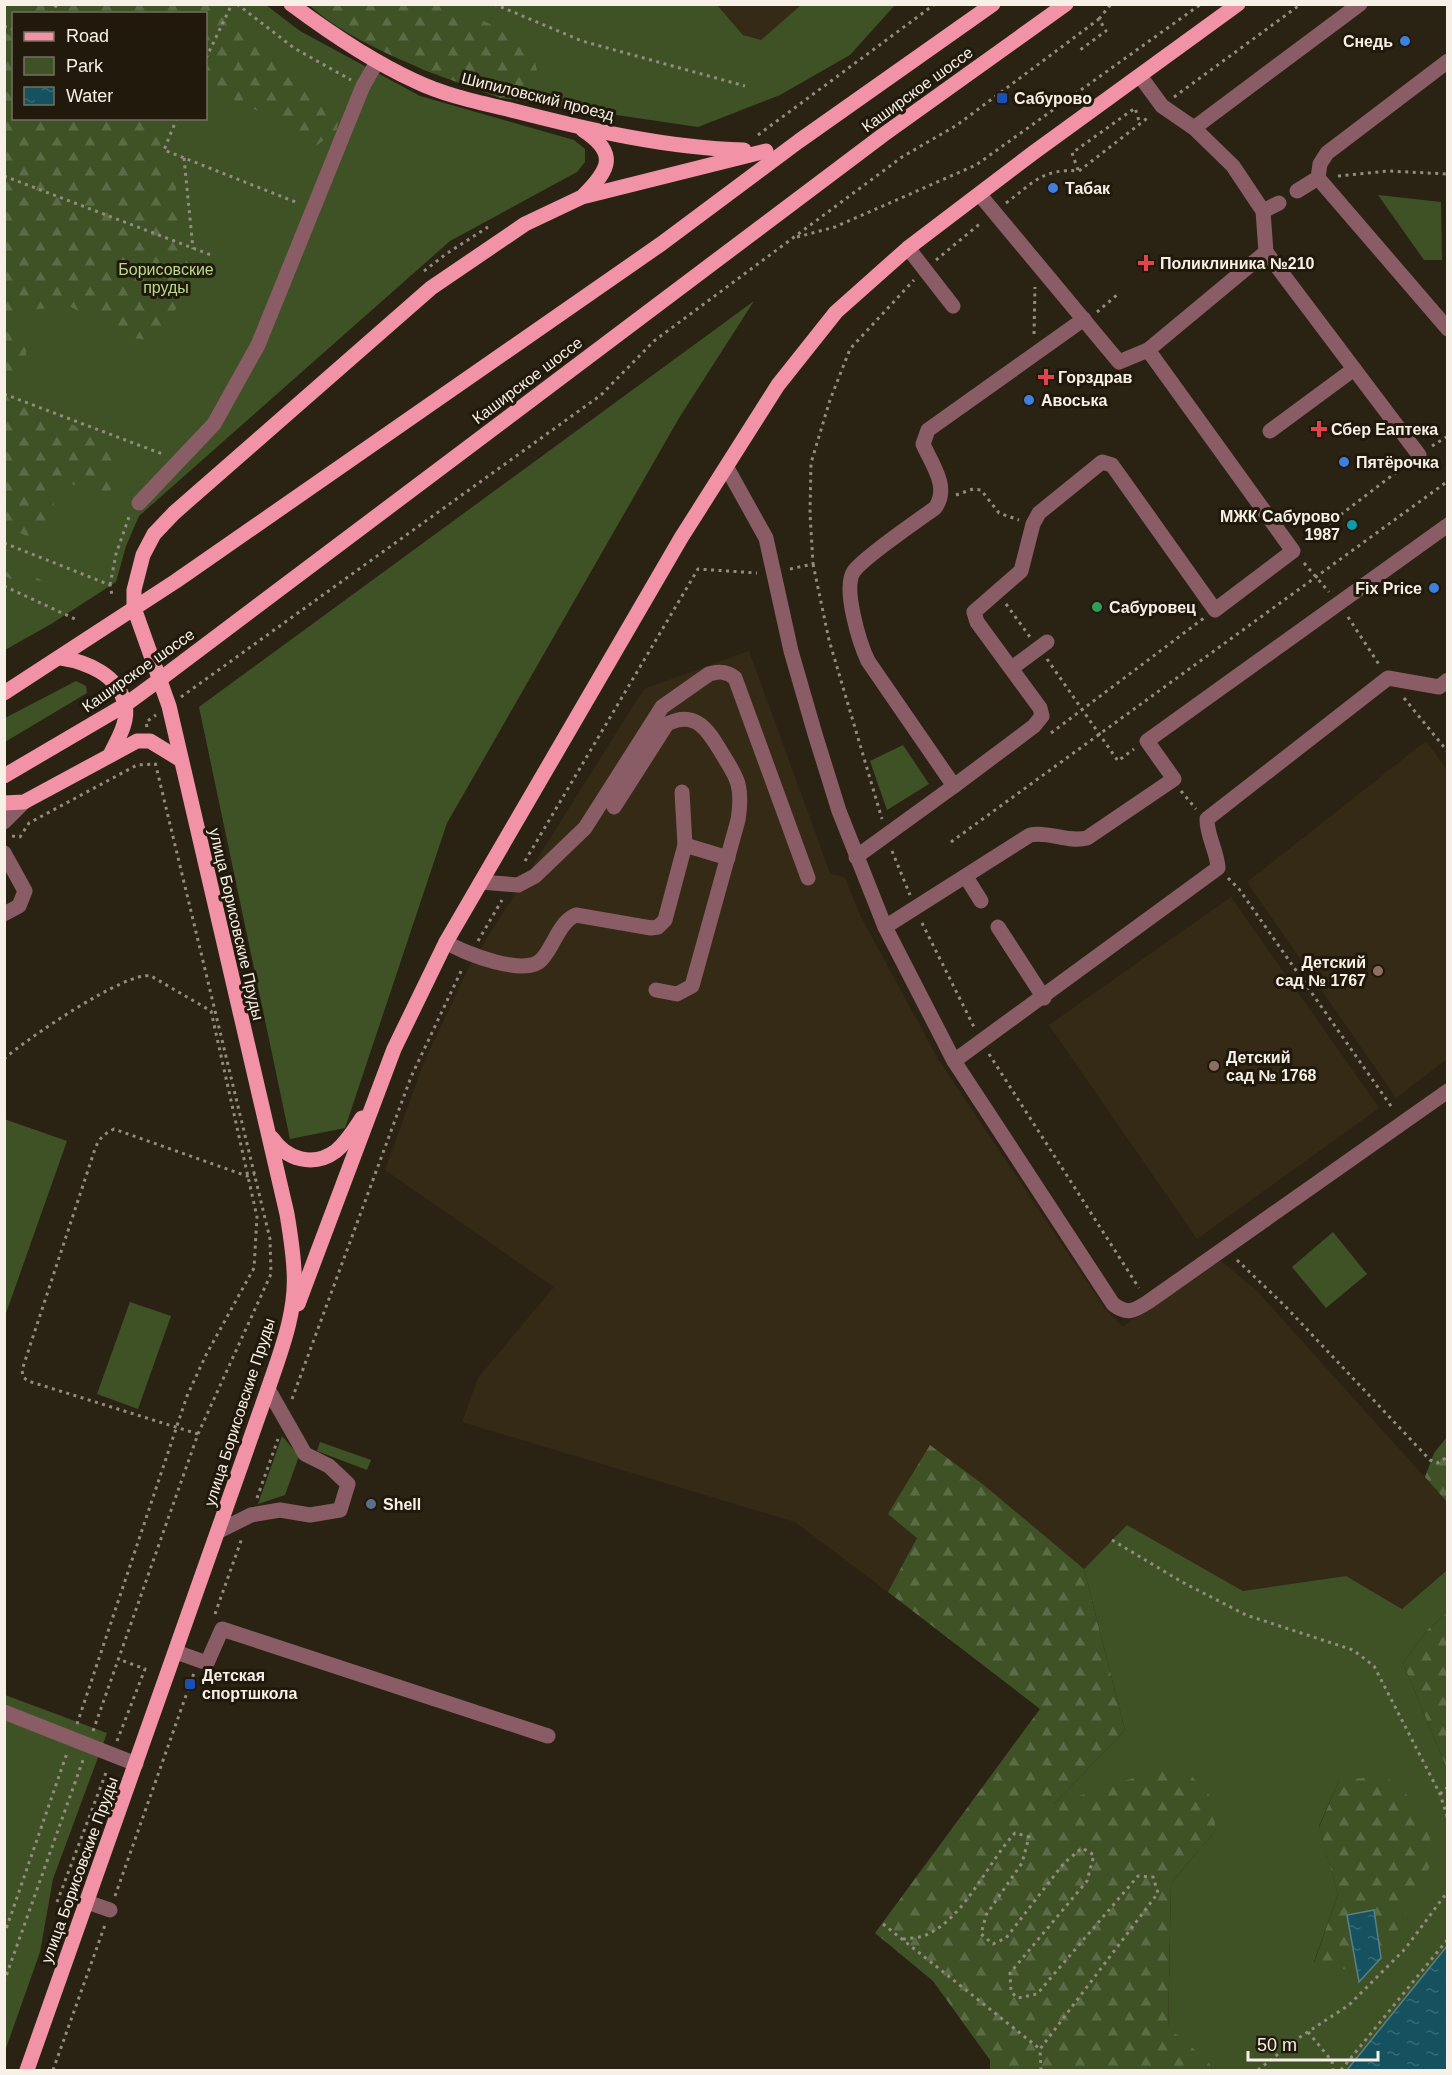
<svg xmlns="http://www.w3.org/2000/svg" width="1452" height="2075" font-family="Helvetica,sans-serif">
  <defs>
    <pattern id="forest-firs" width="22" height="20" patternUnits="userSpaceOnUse" patternTransform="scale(1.5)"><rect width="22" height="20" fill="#3f5226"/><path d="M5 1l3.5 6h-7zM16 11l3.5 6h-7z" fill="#5b6b46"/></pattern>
    <pattern id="water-ripples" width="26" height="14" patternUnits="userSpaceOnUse" patternTransform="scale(1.5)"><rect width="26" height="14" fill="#16515f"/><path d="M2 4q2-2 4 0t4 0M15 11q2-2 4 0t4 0" fill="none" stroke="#386a76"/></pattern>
  </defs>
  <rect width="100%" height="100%" fill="#2a2314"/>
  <g fill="#352a15">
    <path d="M717 5H801L761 41 743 35Z"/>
    <path d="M749 651 830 873 845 878 860 915 938 1059 1105 1309 1123 1327 1184 1280 1221 1261 1257 1291 1447 1502V1569L1402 1609 1346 1576 1243 1591 1127 1525 1084 1569 930 1445 917 1538 888 1592 795 1522 462 1422 478 1378 554 1287 385 1170 424 1062 469 967 644 689Z"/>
    <path d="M1426 741 1447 770V1059L1396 1098 1247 882Z"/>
    <path d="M1231 897 1379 1108 1197 1239 1049 1025Z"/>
  </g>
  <g fill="#3f5226" fill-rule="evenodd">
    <path d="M5 5H266L300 31 420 96 574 140 585 149V162L577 172 450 241 139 516 126 546 116 582 51 624 5 650ZM14 14H206V118H14Z"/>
    <path d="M309 5H717L743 35 761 40 801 5H895L850 55 780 95 698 127 501 98 424 70 349 32Z"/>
    <path d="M1378 195 1441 202 1442 260H1424Z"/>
    <path d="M754 301 679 418 447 823 345 1128 290 1139 199 707Z"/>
    <path d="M76 681 86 686 87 693 5 742V718Z"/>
    <path d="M903 745 929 784 887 810 870 761Z"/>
    <path d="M4 1119 67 1141 5 1316H4Z"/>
    <path d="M1333 1232 1367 1274 1326 1308 1292 1267Z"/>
    <path d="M130 1302 171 1316 138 1409 97 1394Z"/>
    <path d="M282 1436 299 1456 285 1495 258 1504Z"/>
    <path d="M320 1442 371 1460 367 1470 317 1451Z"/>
    <path d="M1127 1525 1243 1591 1346 1576 1402 1609 1447 1570V1613L1428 1629 1403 1663 1447 1769V1946L1347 2070H1212L1211 2065 1168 2032 1171 1883 1216 1830 1053 1805 1125 1730 1084 1569ZM1339 1781 1363 1973 1314 1962 1338 1894 1319 1826Z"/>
    <path d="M5 1695 107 1733 53 1879 40 1952 5 2051Z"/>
  </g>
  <g fill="url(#forest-firs)">
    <path d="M14 4 207 5 240 21 288 67 329 94 339 112 337 130 316 146H302L278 120 221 94 206 91V14L13 15Z"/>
    <path d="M309 5H448L530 42 540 83 501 98C442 77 355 47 309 5Z"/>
    <path d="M5 33 13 37 14 118 166 119 159 155 180 168 174 200 189 270 187 287 163 334 148 340 132 338 69 306 11 312 5 318Z"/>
    <path d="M5 329 26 343C28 363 21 368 5 380Z"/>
    <path d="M4 391 10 401 63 420 118 447 122 466 108 495 99 498 83 487 66 483C50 495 52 505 58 523L51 537 39 541 5 527Z"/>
    <path d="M5 549 10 551 12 565 45 582V590L40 592 5 576Z"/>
    <path d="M1447 1437V1502L1425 1477 1434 1453Z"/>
    <path d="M930 1445 985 1486 1084 1569 1125 1730 1054 1804 1152 1772 1186 1770 1210 1796 1216 1830 1171 1883 1168 2031 1180 2036 1211 2065 1212 2070H990V2060L933 1981 875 1933 1040 1709 888 1592 917 1538 888 1514Z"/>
    <path d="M1447 1613V1769L1403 1663 1428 1629Z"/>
    <path d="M1384 1775 1421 1807 1435 1856 1384 1957 1363 1973 1314 1963 1338 1894 1319 1827 1339 1781Z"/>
  </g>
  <g fill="url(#water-ripples)" stroke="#598188" stroke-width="1.5">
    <path d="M1374 1910 1381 1958 1359 1982 1347 1915Z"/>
    <path d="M1447 1946V2070H1347Z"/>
  </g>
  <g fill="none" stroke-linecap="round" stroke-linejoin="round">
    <g stroke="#928b7f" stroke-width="3" stroke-dasharray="3 4.5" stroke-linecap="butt">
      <path d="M237 4 294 48 351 80"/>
      <path d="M494 4 582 41 745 86"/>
      <path d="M51 14 57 4"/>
      <path d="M1099 19 1111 4"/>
      <path d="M4 26 14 30"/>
      <path d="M206 58 232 4"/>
      <path d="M1174 97 1301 4"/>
      <path d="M177 118 164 150 298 203"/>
      <path d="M758 135 935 4"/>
      <path d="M184 158 193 249"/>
      <path d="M1078 170 1072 153 1135 108 1140 124"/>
      <path d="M4 176 211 255"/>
      <path d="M1338 176 1388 171 1448 174"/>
      <path d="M1006 203C1033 183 1043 168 1079 171L1150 116"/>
      <path d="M797 237 835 227 976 165 1201 4"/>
      <path d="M936 260 982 222"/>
      <path d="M424 271 446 254 488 227"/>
      <path d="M1097 312 1118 294"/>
      <path d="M1034 334 1035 287"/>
      <path d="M4 394 165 455"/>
      <path d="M1432 446 1448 436"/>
      <path d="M956 495 973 489 981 490 999 513 1019 520"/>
      <path d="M1305 542 1407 464"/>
      <path d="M4 543 110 585 112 595"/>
      <path d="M1304 563 1329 592"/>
      <path d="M813 564 829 640 882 819"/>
      <path d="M790 569 813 564 810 513 811 463 830 400 850 349 914 280"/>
      <path d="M110 585 116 554 129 517"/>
      <path d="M4 586 75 619"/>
      <path d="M1006 604 1030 637"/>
      <path d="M1348 617 1380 666"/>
      <path d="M1047 659 1118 761 1134 749"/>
      <path d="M181 697 601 395 654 341 902 157 957 125 1099 19 1106 31 1080 50"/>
      <path d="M1404 698 1448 752"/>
      <path d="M147 727 146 722 156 715"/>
      <path d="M1051 733 1204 618"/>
      <path d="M1181 791 1196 809"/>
      <path d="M12 836 20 837 29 823 137 765 156 764"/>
      <path d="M951 842 1448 481"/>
      <path d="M892 851 910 895"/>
      <path d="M525 861 698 569 757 573"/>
      <path d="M1228 878 1239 889 1393 1109"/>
      <path d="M922 923 974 1027"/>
      <path d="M478 941 502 900"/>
      <path d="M989 1054 1139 1288"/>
      <path d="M4 1059C25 1040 127 970 151 976L211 1011 257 1217 254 1268 206 1355 187 1396 77 1724"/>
      <path d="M1237 1260 1285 1306 1430 1460 1437 1463 1448 1457"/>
      <path d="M292 1399 411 1077 463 967"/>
      <path d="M198 1434 28 1381 23 1377 22 1370 95 1149C99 1138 104 1134 114 1129L247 1176 255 1174"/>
      <path d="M257 1498 278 1439"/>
      <path d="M1112 1540 1182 1582 1246 1615 1353 1650 1374 1666 1440 1794 1448 1819"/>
      <path d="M215 1614 242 1538"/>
      <path d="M93 1731 198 1434 271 1274 270 1239 155 762"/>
      <path d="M117 1741 145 1669 118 1659"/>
      <path d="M1440 1794 1448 1787"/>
      <path d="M115 1896 194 1673"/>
      <path d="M57 1902 107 1770"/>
      <path d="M883 1924 1040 2049"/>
      <path d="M4 1935 67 1753"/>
      <path d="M903 1939C910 1938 920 1938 926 1935 965 1918 987 1863 1015 1833L1029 1837 1022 1863 986 1915 981 1934 993 1944 1006 1938 1064 1863 1082 1848 1094 1855 1087 1881 1010 1973 1011 1992 1018 1998 1037 1994 1138 1876 1153 1877 1158 1893 1040 2049 1041 2070"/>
      <path d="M4 1982 83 1760"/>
      <path d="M1308 2032 1332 2061 1333 2070"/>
      <path d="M53 2070 105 1925"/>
      <path d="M1258 2070 1297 2039 1349 2005 1405 1949 1448 1891"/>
      <path d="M1341 2070 1448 1939"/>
    </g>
    <g stroke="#8a5c65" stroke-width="15">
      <path d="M1140 76 1162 106 1194 128 1233 166 1263 211 1266 252"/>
      <path d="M1194 128 1360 4"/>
      <path d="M1318 178 1448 329"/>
      <path d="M1297 191 1318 178 1320 164 1327 153 1448 61"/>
      <path d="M980 195 1119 362 1148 350 1293 551 1215 610 1112 465 1102 462 1039 513 1033 524 1021 571 974 612 977 622 1040 708 1042 716 1034 726 954 786 868 661C860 644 842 588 854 571 865 556 917 521 935 508 950 487 932 465 923 444L928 430 1084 319"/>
      <path d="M1263 211 1279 203"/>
      <path d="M908 248 953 306"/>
      <path d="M1148 350 1266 252 1419 455"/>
      <path d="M1270 431 1354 369"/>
      <path d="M727 468 766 538 791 651 815 734 839 811 885 927 954 1061 1113 1304C1127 1315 1134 1311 1148 1302L1448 1091"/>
      <path d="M139 503 214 424 258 345 363 86 377 62"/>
      <path d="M1012 668 1047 642"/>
      <path d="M614 807 667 724C697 709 709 732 723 755 728 764 735 773 738 784 741 796 740 808 738 820L692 986 677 994 656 990"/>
      <path d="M4 822 24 802"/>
      <path d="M685 845 728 858"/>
      <path d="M4 853 25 891 19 906 4 914"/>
      <path d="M856 857 954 786"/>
      <path d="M966 877 981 901"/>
      <path d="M481 882 518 885 535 876 585 828 662 707 709 674C719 671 727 671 735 678L808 878"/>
      <path d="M885 927 1030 835C1049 831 1068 843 1087 838L1174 779 1147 741 1448 525"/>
      <path d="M998 927 1044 998"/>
      <path d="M446 942C463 953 527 978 542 959 554 946 559 922 576 915L651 928 658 927 665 920 685 845 682 792"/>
      <path d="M954 1061 1218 868C1217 850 1207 837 1207 819L1388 678 1439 687 1448 680"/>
      <path d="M219 1531 251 1515 280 1510 310 1515 340 1510 348 1484 329 1466 305 1454 268 1389"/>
      <path d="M176 1652 207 1663 222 1629 548 1736"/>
      <path d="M4 1712 136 1764"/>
      <path d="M87 1902 110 1910"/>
    </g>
    <g stroke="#f292a7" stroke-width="15">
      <path d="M291 4C330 33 371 61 415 81 446 96 482 103 515 111 589 130 667 148 744 150"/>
      <path d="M583 130C618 153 610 169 584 195"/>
      <path d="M61 658C87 662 119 675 125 705 129 721 118 739 111 753"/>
      <path d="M4 693 176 581 661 244 799 141 993 4"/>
      <path d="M4 776 125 705 159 680 883 135 1066 4"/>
      <path d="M4 803 24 802 137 741H150L181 760"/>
      <path d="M272 1138C286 1159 313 1168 336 1151 347 1142 354 1130 362 1118"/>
      <path d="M298 1304 394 1049 446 942 681 538 778 385 836 312 908 248 1033 153 1238 4"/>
      <path d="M27 2070 268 1389C281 1351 297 1311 294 1270 293 1251 290 1232 287 1214L169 706 134 608V590L143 555 154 534 174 513 431 288 525 224 582 197 766 151"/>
    </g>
  </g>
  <g fill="#3f7fe0" stroke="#21190b" stroke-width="2">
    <circle cx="1405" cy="41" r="6"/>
    <circle cx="1053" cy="188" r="6"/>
    <circle cx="1029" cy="400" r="6"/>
    <circle cx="1344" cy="462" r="6"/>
    <circle cx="1434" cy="588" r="6"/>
  </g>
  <g fill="#1a4fb4" stroke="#21190b" stroke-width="2">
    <rect x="996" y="92" width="12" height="12" rx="3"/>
    <rect x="184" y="1678" width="12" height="12" rx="3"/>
  </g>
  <g fill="#e0444e" stroke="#21190b" stroke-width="2">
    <path d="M1143 254h6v6h6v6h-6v6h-6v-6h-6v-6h6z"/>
    <path d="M1043 368h6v6h6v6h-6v6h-6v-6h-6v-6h6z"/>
    <path d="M1316 420h6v6h6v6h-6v6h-6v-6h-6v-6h6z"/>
  </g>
  <circle fill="#0f9aa8" stroke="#21190b" stroke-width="2" cx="1352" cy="525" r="6"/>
  <circle fill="#2e9e5b" stroke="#21190b" stroke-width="2" cx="1097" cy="607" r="6"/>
  <g fill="#8d6e63" stroke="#21190b" stroke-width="2">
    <circle cx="1378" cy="971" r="6"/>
    <circle cx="1214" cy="1066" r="6"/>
  </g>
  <circle fill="#5c6f8a" stroke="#21190b" stroke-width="2" cx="371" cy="1504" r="6"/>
  <g text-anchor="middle" stroke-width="6" stroke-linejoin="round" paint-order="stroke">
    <g font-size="16" font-weight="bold" fill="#f6f0e7" stroke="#21190b" text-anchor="start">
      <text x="1393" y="47" text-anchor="end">Снедь</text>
      <text x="1014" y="104">Сабурово</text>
      <text x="1065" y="194">Табак</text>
      <text x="1160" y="269">Поликлиника №210</text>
      <text x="1058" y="383">Горздрав</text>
      <text x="1041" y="406">Авоська</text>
      <text x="1331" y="435">Сбер Еаптека</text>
      <text x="1356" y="468">Пятёрочка</text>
      <text x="1340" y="522" text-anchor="end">МЖК Сабурово<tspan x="1340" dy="18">1987</tspan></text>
      <text x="1422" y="594" text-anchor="end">Fix Price</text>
      <text x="1109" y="613">Сабуровец</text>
      <text x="1366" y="968" text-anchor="end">Детский<tspan x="1366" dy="18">сад № 1767</tspan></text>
      <text x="1226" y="1063">Детский<tspan x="1226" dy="18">сад № 1768</tspan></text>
      <text x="383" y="1510">Shell</text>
      <text x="202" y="1681">Детская<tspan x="202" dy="18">спортшкола</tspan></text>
    </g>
    <g font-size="16" fill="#f6f0e7" stroke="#21190b">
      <text transform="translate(917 89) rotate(-36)" y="6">Каширское шоссе</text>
      <text transform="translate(538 96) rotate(14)" y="6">Шипиловский проезд</text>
      <text transform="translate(527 380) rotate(-37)" y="6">Каширское шоссе</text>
      <text transform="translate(138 670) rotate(-35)" y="6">Каширское шоссе</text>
      <text transform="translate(237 924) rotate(77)" y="6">улица Борисовские Пруды</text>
      <text transform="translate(239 1412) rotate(-72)" y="6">улица Борисовские Пруды</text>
      <text transform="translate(79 1870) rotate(-70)" y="6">улица Борисовские Пруды</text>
    </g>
    <g font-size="16" fill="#b8db8d" stroke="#21190b">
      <text x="166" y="275">Борисовские<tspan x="166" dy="18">пруды</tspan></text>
    </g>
  </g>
  <rect width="1452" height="2075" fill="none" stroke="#f6f0e7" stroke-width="12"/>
  <rect x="12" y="12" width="195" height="108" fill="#21190b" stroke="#766f63" stroke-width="1.5"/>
  <rect x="24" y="32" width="30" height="9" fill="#f292a7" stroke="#766f63" stroke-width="1.5"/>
  <text x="66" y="42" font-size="18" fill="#f6f0e7">Road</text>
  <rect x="24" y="57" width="30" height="18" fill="#3f5226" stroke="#766f63" stroke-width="1.5"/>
  <text x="66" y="72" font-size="18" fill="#f6f0e7">Park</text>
  <rect x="24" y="87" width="30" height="18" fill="url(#water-ripples)" stroke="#766f63" stroke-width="1.5"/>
  <text x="66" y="102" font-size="18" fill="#f6f0e7">Water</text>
  <path d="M1248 2051v9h130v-9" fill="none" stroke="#f6f0e7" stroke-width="3"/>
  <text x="1257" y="2051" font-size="18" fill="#f6f0e7" stroke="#21190b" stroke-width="4.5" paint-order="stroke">50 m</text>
</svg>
